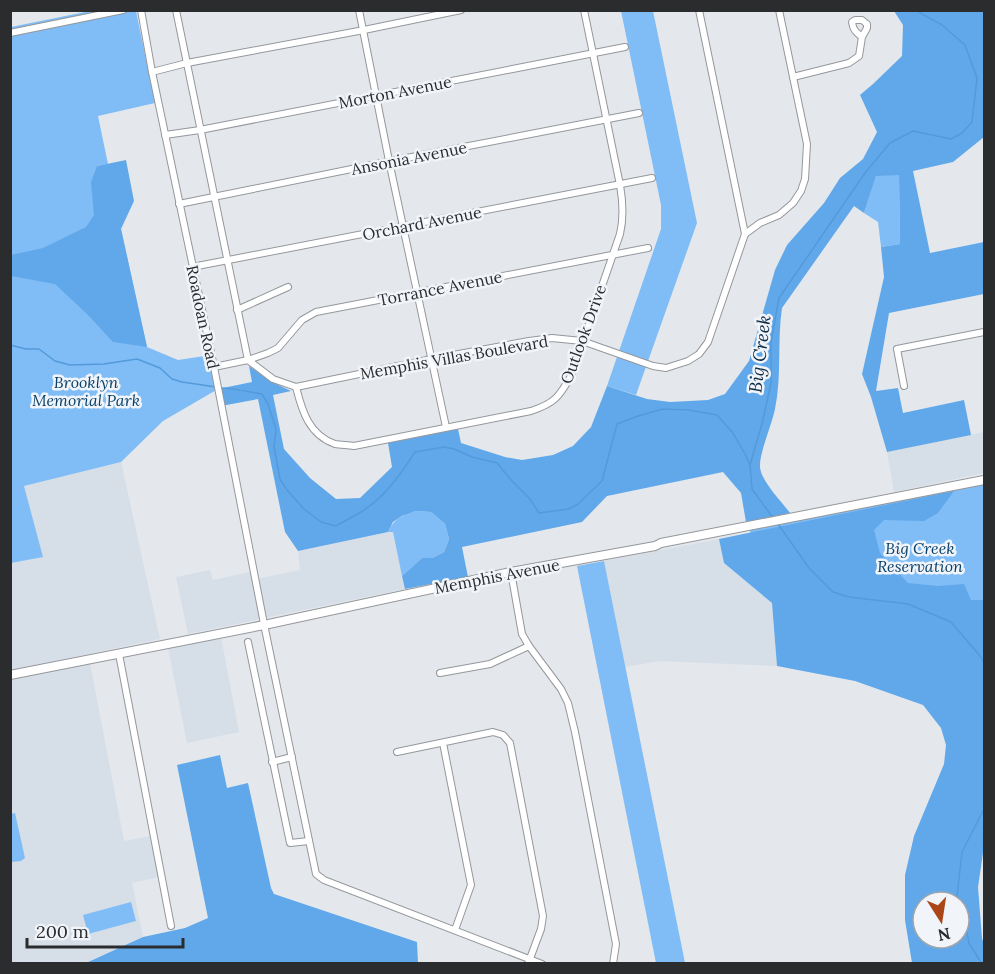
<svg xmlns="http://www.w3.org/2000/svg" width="995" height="974" font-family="Lora,serif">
  <rect width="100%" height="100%" fill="#e4e8ec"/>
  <g fill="#d6dee8">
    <path d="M984 432V473L894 492 887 452Z"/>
    <path d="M121 462 160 639 11 670V563L42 556 24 486Z"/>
    <path d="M393 531 405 589 188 634 176 577 210 570 213 580 250 572 252 580 300 570 298 551Z"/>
    <path d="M719 539 724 563 772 603 777 666 659 661 625 667 604 561Z"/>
    <path d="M221 637 239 732 187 743 168 648Z"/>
    <path d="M90 663 124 841 151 836 159 877 132 883 143 937 86 963 11 964V680Z"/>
  </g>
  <g fill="#80bdf6">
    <path d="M90 11H136L155 103 98 116 108 164 97 166 117 211 147 347 178 360 211 355 218 389 163 421 121 462 24 486 43 557 11 563V27Z"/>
    <path d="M621 11H653L697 223 636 395 607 386 661 229V205Z"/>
    <path d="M899 174 900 244 881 247 878 222 864 213 876 175Z"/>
    <path d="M984 479V697L752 540 749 526Z"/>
    <path d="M416 511 431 512 445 524 449 539 444 552 432 558H422L402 576 393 532H388C395 518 401 516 416 511Z"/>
    <path d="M604 561 685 963H656L577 566Z"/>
    <path d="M15 813 25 858 21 861 11 862V814Z"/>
    <path d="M131 902 136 921 88 934 83 915Z"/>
  </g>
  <g fill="#60a8ea" fill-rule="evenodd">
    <path d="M894 11H984V137L953 162 913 171 930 253 984 242V294L889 313 876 391 898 388 903 413 964 400 971 435 887 452 871 397 862 374 884 277 881 247 900 244 899 175 876 176 864 213 854 206 782 308C777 341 782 376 775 409 772 424 759 454 760 467 761 481 781 501 790 513L746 522 741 493 723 472 607 496 582 522 462 547 468 577 405 589 402 576 422 558H432L444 552 449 539 445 524 431 512 416 511 402 516 393 522 388 532 298 551 285 532 258 399 221 406 218 389 252 382 249 366 272 382 291 391 273 395 284 449 310 478 336 499 360 498 392 467 388 443 458 429 461 443 505 457 522 460 553 455 573 446 591 427 607 386 647 399 670 402 708 400 725 394 749 361 775 270 787 245 824 203 840 178 863 159 877 132 860 95 873 84 902 56 903 25Z"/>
    <path d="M126 160 134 201 121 229 147 347 113 342 88 315 55 284 11 276V255L43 248 86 227 94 215 91 182 97 166Z"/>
    <path d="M954 491 938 513 924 521 884 520 874 530 880 553 908 583 938 586 964 584 971 600H984V846L978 887 982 938 984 944V963H912L905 920V875L914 836 944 764 946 745 941 728 923 705 855 681 777 666 772 603 724 563 719 539ZM923 902H959V938H923Z"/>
    <path d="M220 755 227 788 248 783 271 888 274 894 417 942 418 963H86L143 937 185 928 208 918 177 765Z"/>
  </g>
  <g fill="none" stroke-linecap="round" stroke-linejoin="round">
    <g stroke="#529adb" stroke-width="1.5">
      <path d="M10 345 26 349H39L55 361 70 365 104 364 137 359 160 368 172 379 182 382 216 387"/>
      <path d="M221 388C233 388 249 392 262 394L268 404 276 429 274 447 280 479 287 490 304 509 321 522 336 526C344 521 353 517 361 512 385 497 400 475 415 452L444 447 454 449 472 457 497 463 512 481 530 499 539 513 569 509 578 504 602 481 617 424 638 416 663 409 689 410 717 415 733 433 745 454 750 465"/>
      <path d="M773 518 752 489 750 465 762 424 771 383V342L779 298 865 173 890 143 913 131 951 139 962 133 972 122 977 78 965 45 942 25 915 10"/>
      <path d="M778 524 809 568 833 592 849 597 908 604 951 622 981 657 984 664"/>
      <path d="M982 964 969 943 962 908 957 896 962 852 984 809"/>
    </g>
    <g stroke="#94979b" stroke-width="8">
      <g id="minor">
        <path d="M141 10 152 72 214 367 265 629 316 874 324 880 542 964"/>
        <path d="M176 10 248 360 268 353 278 348 302 320 316 312 648 248"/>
        <path d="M359 10 389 161 446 427"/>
        <path d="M699 10 745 234"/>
        <path d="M10 33 123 10"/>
        <path d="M152 72 187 63 364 30 461 10"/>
        <path d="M793 77 849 63 859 56 862 37 867 28V24L862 20H855L852 22C853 30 856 32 862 37"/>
        <path d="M165 135 200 130 625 47"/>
        <path d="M179 204 396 160 639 113"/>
        <path d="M192 267 652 178"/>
        <path d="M237 310 288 287"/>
        <path d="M214 367 248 360 273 379 296 387 437 358 529 341 552 338 582 341 653 366 666 368 688 361 699 354 708 342 745 234 760 223 779 215 793 203 801 191 805 179 807 144 779 10"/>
        <path d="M904 386 897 349 984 332"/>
        <path d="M296 387C302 411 309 435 335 444 341 445 348 445 354 446L531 411C555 403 559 397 571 376L620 234C624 217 623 202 620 185L584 10"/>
        <path d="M511 572 522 634 529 646 561 689 568 703 575 732 616 944 613 964"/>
        <path d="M248 642 290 843 309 841"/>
        <path d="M119 654 171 926"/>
        <path d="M440 673 490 664 529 646"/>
        <path d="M443 743 471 885 455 930"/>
        <path d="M397 752 493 732 503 735 510 743 543 916 541 929 528 964"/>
        <path d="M272 762 292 757"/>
      </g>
    </g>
    <g stroke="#94979b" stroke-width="10">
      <path id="major" d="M10 675 264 625 511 572 655 546 661 543 984 480"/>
    </g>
    <use href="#minor" stroke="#fff" stroke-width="6"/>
    <use href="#major" stroke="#fff" stroke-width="8"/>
  </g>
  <g text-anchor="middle" stroke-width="5" stroke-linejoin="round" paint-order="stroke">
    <g font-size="16" fill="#2b2c2e" stroke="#f1f5fa">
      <text transform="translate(395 92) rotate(-11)" y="6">Morton Avenue</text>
      <text transform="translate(409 158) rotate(-11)" y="6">Ansonia Avenue</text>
      <text transform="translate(422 223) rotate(-11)" y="6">Orchard Avenue</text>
      <text transform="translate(440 288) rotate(-11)" y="6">Torrance Avenue</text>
      <text transform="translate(203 317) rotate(78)" y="6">Roadoan Road</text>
      <text transform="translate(583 334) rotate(-70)" y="6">Outlook Drive</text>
      <text transform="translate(454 357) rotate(-10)" y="6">Memphis Villas Boulevard</text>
      <text transform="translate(497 576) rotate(-11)" y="6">Memphis Avenue</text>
    </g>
    <g font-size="16" font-style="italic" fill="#08406a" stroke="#f1f5fa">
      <text x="86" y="388">Brooklyn<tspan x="86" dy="18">Memorial Park</tspan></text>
      <text x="920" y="554">Big Creek<tspan x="920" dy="18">Reservation</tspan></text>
    </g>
    <g font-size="18" font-style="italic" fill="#0c2b45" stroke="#f1f5fa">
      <text transform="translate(760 354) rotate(-83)" y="6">Big Creek</text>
    </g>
  </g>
  <rect width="995" height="974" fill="none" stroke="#2b2c2e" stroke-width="24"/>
  <g transform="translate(941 920) rotate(168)"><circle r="28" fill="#f1f5fa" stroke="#a2a5a8" stroke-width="1.5"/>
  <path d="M0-4.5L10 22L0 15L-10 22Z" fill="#ab4617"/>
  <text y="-9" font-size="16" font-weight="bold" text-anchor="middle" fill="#2b2c2e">N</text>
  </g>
  <path d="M27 938v9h156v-9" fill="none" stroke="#2b2c2e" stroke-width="3"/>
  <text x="36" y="938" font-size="18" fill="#2b2c2e" stroke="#f1f5fa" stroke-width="4.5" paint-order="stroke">200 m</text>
</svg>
